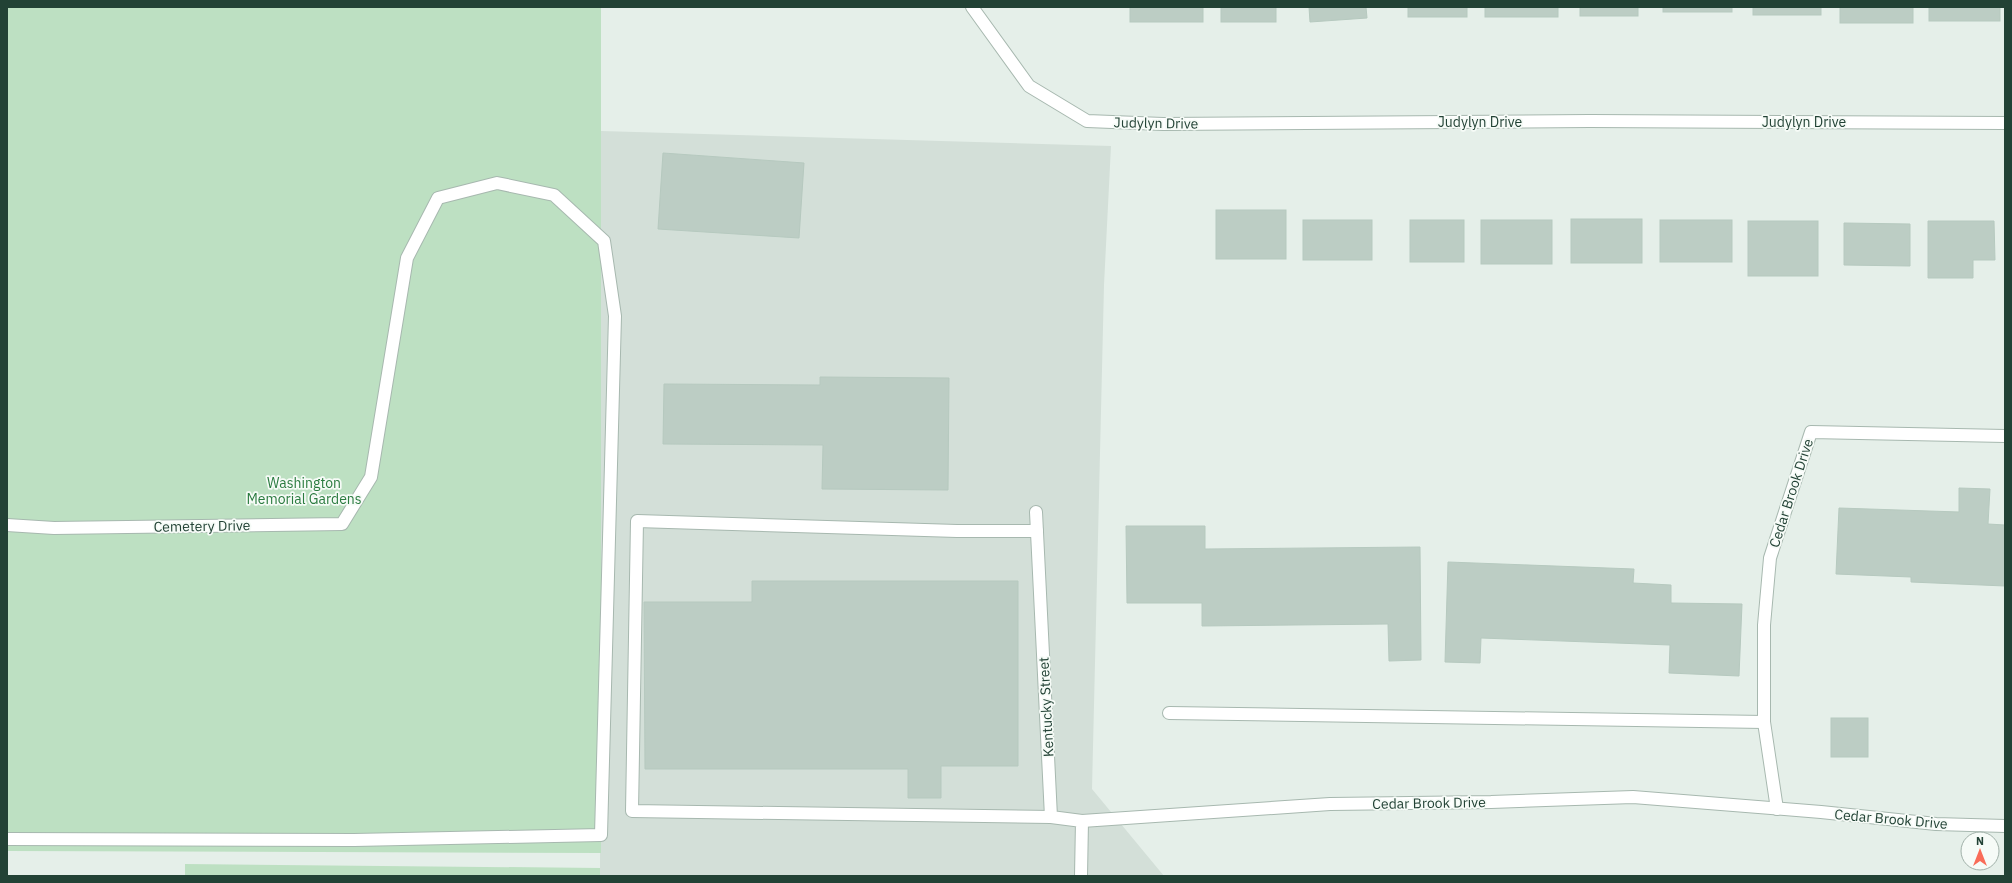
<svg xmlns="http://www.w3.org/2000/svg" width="2012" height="883" font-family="'IBM Plex Sans',sans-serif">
  <rect width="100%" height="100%" fill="#e5efe9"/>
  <path fill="#d3dfd8" d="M601 131 1111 146 1104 285 1092 789 1164 876H600Z"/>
  <g fill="#bde0c2">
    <path d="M7 7H601V853L7 851Z"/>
    <path d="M185 864 600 868V876H185Z"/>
  </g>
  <g fill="#bccdc4" stroke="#b6c9bf">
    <rect x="1130" y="7" width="73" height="15"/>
    <rect x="1221" y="7" width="55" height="15"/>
    <path d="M1309 7H1366L1367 18 1310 22Z"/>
    <rect x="1408" y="7" width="59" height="10"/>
    <rect x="1485" y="7" width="73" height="10"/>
    <rect x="1580" y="7" width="58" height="9"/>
    <rect x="1663" y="7" width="69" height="5"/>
    <rect x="1753" y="7" width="68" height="8"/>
    <rect x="1840" y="7" width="73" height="16"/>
    <rect x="1929" y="7" width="71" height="14"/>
    <path d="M663 153 804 163 799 238 658 229Z"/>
    <rect x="1216" y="210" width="70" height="49"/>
    <rect x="1571" y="219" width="71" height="44"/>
    <rect x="1303" y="220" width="69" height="40"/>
    <rect x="1410" y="220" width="54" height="42"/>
    <rect x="1481" y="220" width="71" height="44"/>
    <rect x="1660" y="220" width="72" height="42"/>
    <rect x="1748" y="221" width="70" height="55"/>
    <path d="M1928 221H1994L1995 260H1973V278H1928Z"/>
    <path d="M1844 223 1910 224V266L1844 265Z"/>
    <path d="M820 377 949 378 948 490 822 489 823 445 663 444 664 384 820 385Z"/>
    <path d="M1959 488 1990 489 1988 524 2005 525V586L1911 582V577L1836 574 1839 508 1959 512Z"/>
    <path d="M1126 526H1205V549L1420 547 1421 660 1389 661 1388 624 1202 626V603H1127Z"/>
    <path d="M1448 562 1634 569 1633 583 1671 585V603L1742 604 1739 676 1669 673 1670 645 1481 638 1480 663 1445 662Z"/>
    <path d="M752 581H1018V766H941V798H908V769H645L644 602H752Z"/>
    <rect x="1831" y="718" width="37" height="39"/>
  </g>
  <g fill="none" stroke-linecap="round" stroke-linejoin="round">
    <g stroke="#a7b8af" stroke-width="14">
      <g id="service">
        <path d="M7 525 54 528 342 524 371 477 407 258 438 198 497 183 554 195 604 241 615 316 601 835 354 840 7 839"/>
        <path d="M1037 531H957L637 521 632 811 1051 817"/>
      </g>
    </g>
    <g stroke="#a7b8af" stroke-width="14">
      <g id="minor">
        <path d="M972 7 1029 86 1087 121 1163 124 1590 121 2005 123"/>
        <path d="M1036 512 1051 817 1082 821 1081 876"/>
        <path d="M1169 713 1764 722V625L1770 558 1811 432 2005 436"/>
        <path d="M1764 722 1777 809"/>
        <path d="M1082 821 1330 804 1491 802 1633 797 1821 812 1936 824 2005 826"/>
      </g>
    </g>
    <use href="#service" stroke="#fff" stroke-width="12"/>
    <use href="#minor" stroke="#fff" stroke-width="12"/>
  </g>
  <g text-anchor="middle" stroke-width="3.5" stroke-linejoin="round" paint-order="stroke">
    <g font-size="14" fill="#224235" stroke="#f6fbf7">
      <text x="1480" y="127">Judylyn Drive</text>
      <text x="1804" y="127">Judylyn Drive</text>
      <text transform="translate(1156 123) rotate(1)" y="5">Judylyn Drive</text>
      <text transform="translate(1791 493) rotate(-72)" y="5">Cedar Brook Drive</text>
      <text transform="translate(202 526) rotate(-1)" y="5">Cemetery Drive</text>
      <text transform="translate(1046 707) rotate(-93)" y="5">Kentucky Street</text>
      <text transform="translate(1429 803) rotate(-1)" y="5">Cedar Brook Drive</text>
      <text transform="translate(1891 819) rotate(5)" y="5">Cedar Brook Drive</text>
    </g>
    <g font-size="14" fill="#2a7b3f" stroke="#f6fbf7">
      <text x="304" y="488">Washington<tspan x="304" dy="16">Memorial Gardens</tspan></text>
    </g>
  </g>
  <rect width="2012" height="883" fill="none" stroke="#224235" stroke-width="16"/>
  <g transform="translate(1980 851)"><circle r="19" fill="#f6fbf7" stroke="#a1b1a9"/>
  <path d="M0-3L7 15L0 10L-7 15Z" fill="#f96c58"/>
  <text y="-6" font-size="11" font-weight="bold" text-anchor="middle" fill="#224235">N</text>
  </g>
</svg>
